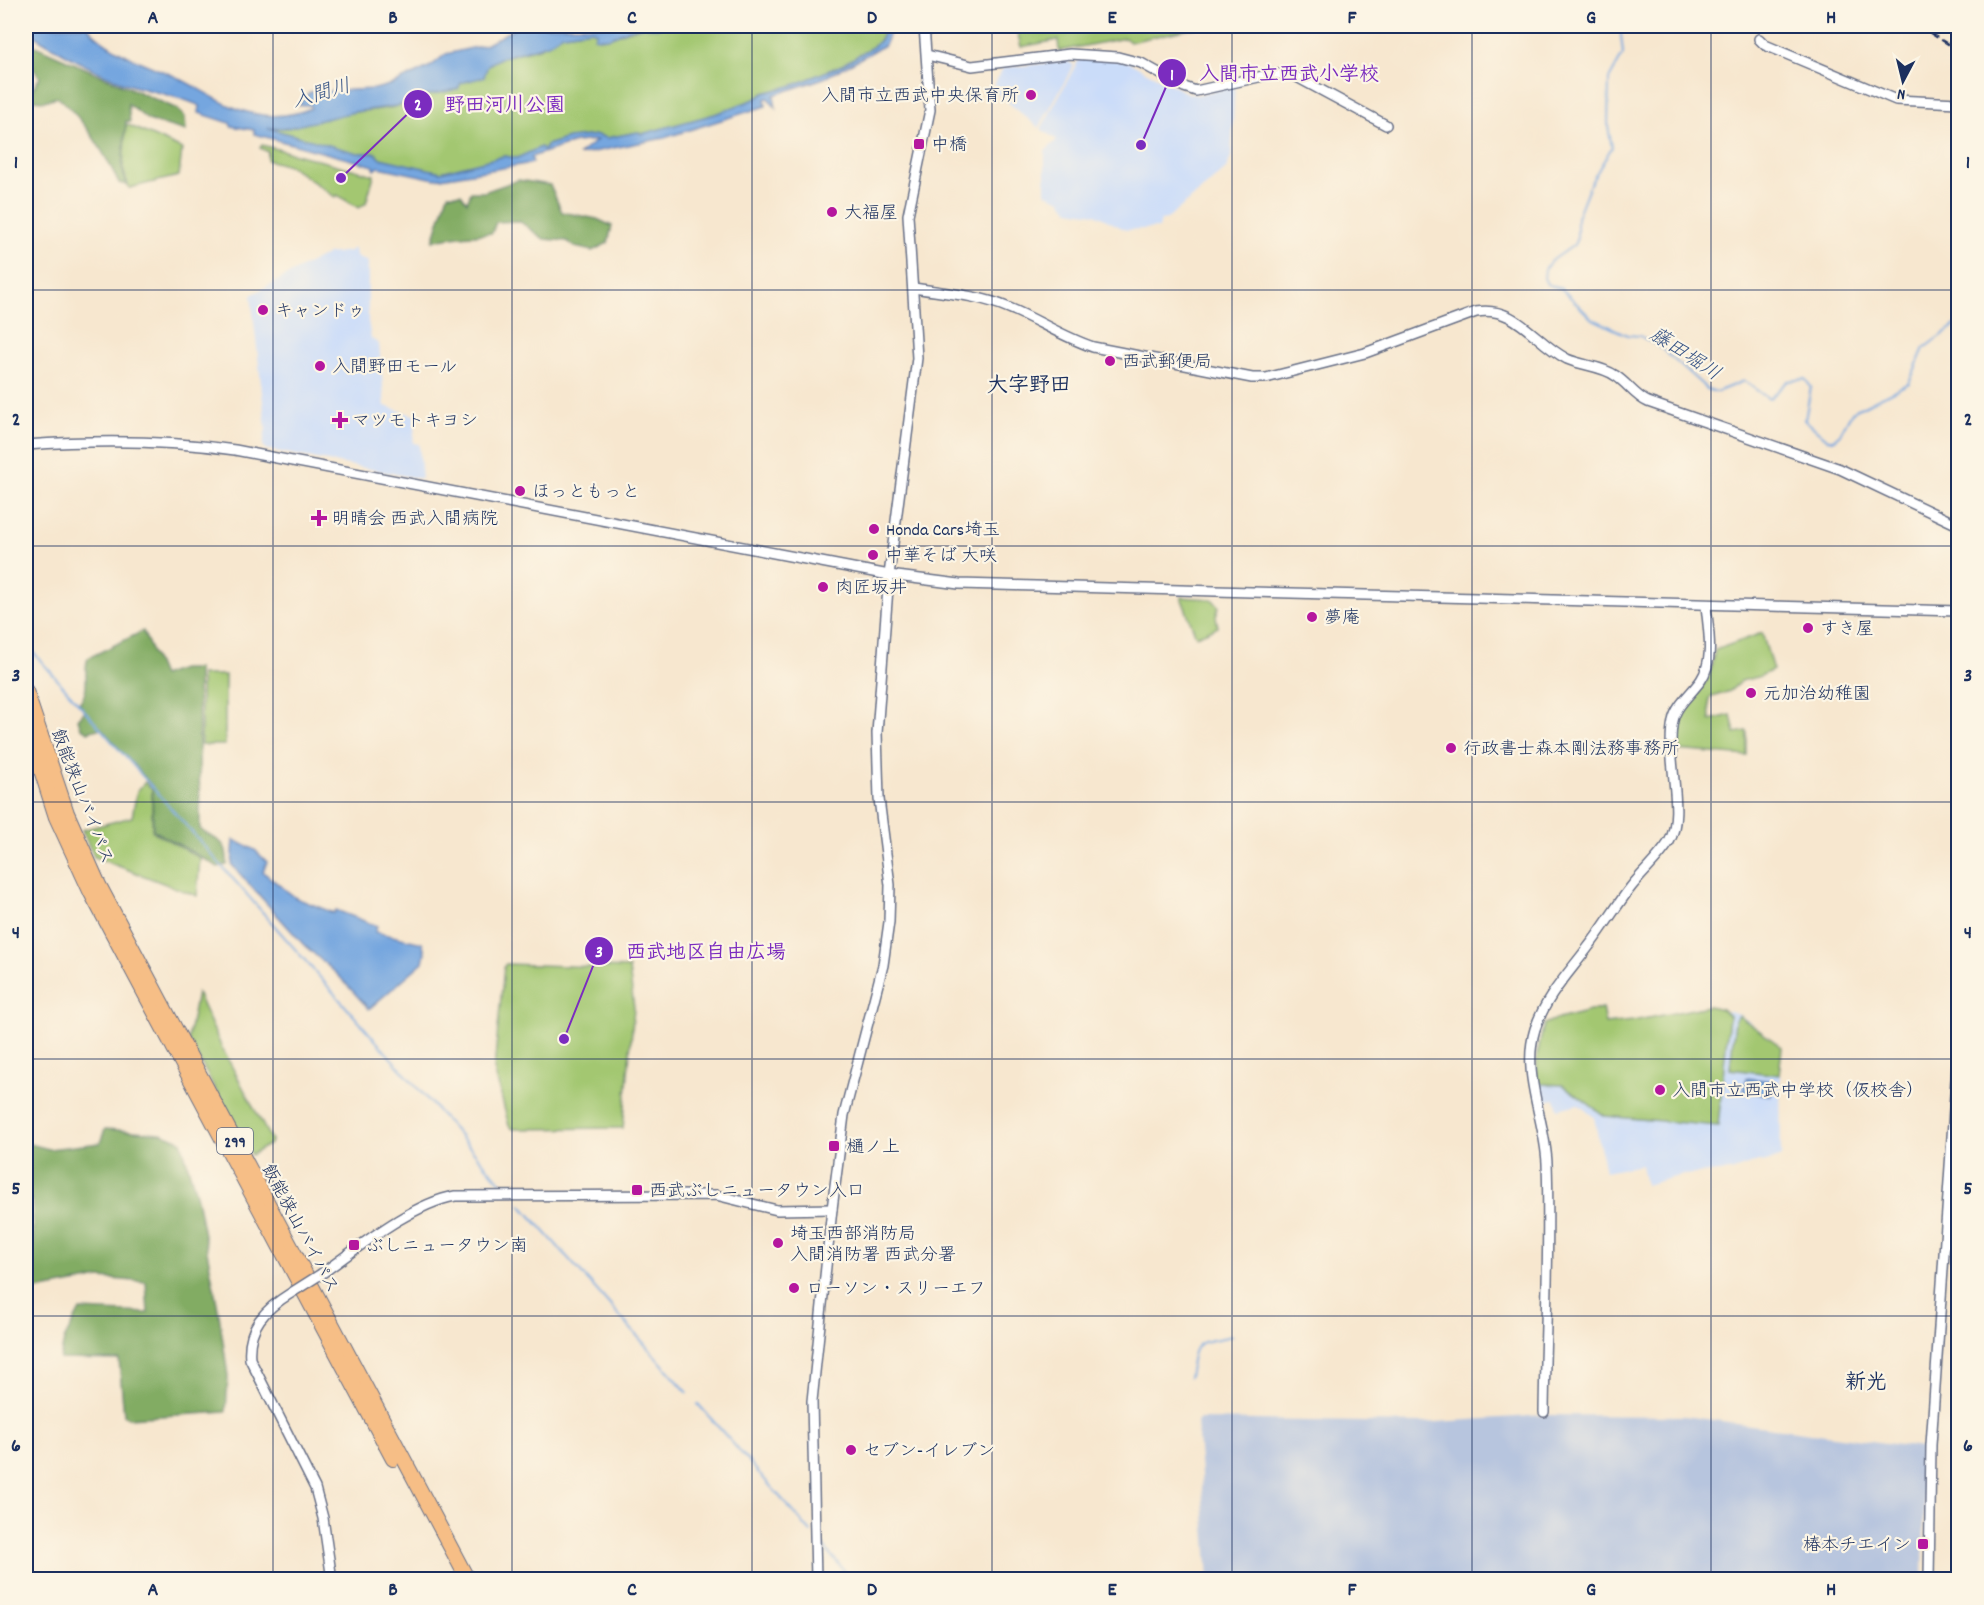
<svg xmlns="http://www.w3.org/2000/svg" width="1984" height="1605" font-family="Dekko,'Klee One',sans-serif">
  <rect width="100%" height="100%" fill="#fcf5e5"/>
  <filter id="ink" filterUnits="userSpaceOnUse"><feTurbulence type="fractalNoise" baseFrequency=".0167" numOctaves="2"/><feDisplacementMap in="SourceGraphic" scale="12" xChannelSelector="R" yChannelSelector="G"/><feConvolveMatrix kernelMatrix="1 2 1 2 8 2 1 2 1" color-interpolation-filters="sRGB"/></filter>
  <filter id="wash" filterUnits="userSpaceOnUse"><feTurbulence type="fractalNoise" baseFrequency=".008" numOctaves="4" result="noise"/><feDisplacementMap in="SourceGraphic" scale="24" xChannelSelector="R" yChannelSelector="G"/><feGaussianBlur stdDeviation="1.35" result="paint"/><feColorMatrix in="noise" values="0 0 0 0 0 0 0 0 0 0 0 0 0 0 0 0 0 1.4 0 .05"/><feComposite in="paint" operator="in"/></filter>
  <g filter="url(#wash)">
    <rect width="100%" height="100%" fill="#f7e7cf"/>
    <g fill="#cadcf9">
      <path d="M1093 57 1128 62 1187 93 1197 95 1235 86 1231 157 1226 169 1167 219 1161 220 1159 228 1126 230 1095 214 1069 210 1061 200 1045 193V151L1057 140 1041 129 1079 59Z"/>
      <path d="M1067 61 1074 65 1039 128 992 89 1003 68Z"/>
      <path d="M351 249H355L356 256 368 262V321L371 338 379 344 385 406 416 416 413 443 419 444 422 479 265 449 263 445 266 428 251 295 327 254 351 251Z"/>
      <path d="M1708 1006 1740 1015 1782 1047 1780 1072 1781 1156 1767 1162 1758 1161 1731 1171 1683 1175 1645 1185 1641 1165 1605 1172 1594 1117 1578 1104 1558 1109 1555 1099 1541 1102 1536 1055 1543 1024 1602 1007 1605 1023 1633 1021Z"/>
    </g>
    <path fill="#b7c5de" d="M1545 1415 1684 1416 1922 1448 1925 1452 1923 1579H1209L1197 1422 1200 1419 1421 1423Z"/>
    <g fill="#a3c771" stroke="#5f7b68" stroke-width="1.5">
      <path d="M665 26H886L880 40 874 46 842 65 794 85 764 93 755 99 715 114 642 134 638 132 607 138 597 135 569 138 547 145 544 150 517 158 504 156 441 172 414 167 380 158 371 153H357L320 144 268 128C299 128 325 115 355 112 375 109 405 110 421 94L425 96 484 73 488 65 500 58 539 48 563 34 591 30 597 32 601 39C615 37 624 31 637 28 647 25 652 30 665 26Z"/>
      <path d="M1016 26H1203L1130 42 1125 38 1059 51 1058 40 1021 47Z"/>
      <path d="M126 124 182 149 179 176 129 188 123 168Z"/>
      <path d="M262 145 374 175 366 203 359 208 337 195 335 197 292 167 267 160 268 152 260 148Z"/>
      <path d="M1181 597 1212 599 1219 607 1216 616 1218 627 1196 636Z"/>
      <path d="M1762 633 1773 670 1758 677 1741 681 1730 691 1709 698 1710 720 1731 715 1735 733 1747 731V756L1676 750 1680 715 1709 677 1715 650Z"/>
      <rect x="201" y="675" width="24" height="70"/>
      <path d="M145 782 152 789V831L200 858 197 896 94 857 82 830 132 817 137 791Z"/>
      <path d="M506 964 629 968 634 1008 623 1128 513 1129 509 1126 494 1069 504 966Z"/>
      <path d="M197 993 222 1048 271 1140 270 1144 251 1155 188 1039Z"/>
      <path d="M1708 1006 1722 1009 1729 1016 1718 1126 1605 1116 1563 1085 1542 1084 1537 1081V1055L1544 1024 1551 1021 1602 1008 1605 1024 1633 1021Z"/>
      <path d="M1739 1016 1782 1047 1779 1075 1730 1069 1735 1020Z"/>
    </g>
    <g fill="#82ac63" stroke="#4e6e60" stroke-width="1.5">
      <path d="M26 42 177 109 185 117 186 131 148 120 128 104 130 122 126 121 122 168 127 185 119 183C103 150 85 121 58 97L44 101 33 100 30 93 40 77 26 60Z"/>
      <path d="M518 180 550 185 562 212 597 219 612 226 608 243 592 251 575 247 567 241 544 239 519 221 496 222 492 233C472 236 450 235 433 241L448 194H461L467 202 471 192H484Z"/>
      <path d="M143 631 162 676 181 669H198L200 829C218 843 228 838 227 865L218 867 153 830 152 786 101 728 88 732 81 728 78 719 85 711 79 703C92 688 82 673 88 658Z"/>
      <path d="M105 1129 161 1133 181 1141 197 1198 219 1314 228 1376 226 1412 128 1418 124 1415 119 1360 60 1359 64 1340 80 1310 148 1313 146 1282 100 1278 26 1292V1247L33 1246 32 1199 26 1200V1143L49 1149 100 1143Z"/>
    </g>
    <g fill="#74a6df" stroke="#486a9e" stroke-width="1.5">
      <path d="M26 26H87C104 48 144 64 170 74 200 87 229 112 263 115 281 117 295 115 311 108L310 105H298L310 92 375 89 393 84 431 66 446 54 485 45 519 26H665C654 30 651 27 641 27 624 27 612 43 594 37L597 32 591 30 563 34 548 44 500 58 488 65 484 77 461 83 458 89 425 96 421 94 411 102 396 106 354 112 288 128H268L357 153H376L380 158 441 172 504 156 517 158 541 147 544 150 547 145 569 138 597 135 607 138 638 132 642 134 715 114 755 99 764 93 794 85 842 65 874 46 881 39 886 26H891L885 45 824 78 774 95 776 108 768 98 765 99 766 106 664 138 578 155 597 140 575 142 531 157 533 163 435 179 379 167 374 170V166L254 134V130L231 126 230 123 199 113 200 106C177 95 149 92 124 83 89 69 57 50 26 31Z"/>
      <path d="M234 840 255 850 267 862 263 872 296 898 334 913 336 910 377 926 375 932 422 943 425 952 423 962 369 1009 338 975 304 945 232 865Z"/>
      <path d="M1746 1078 1773 1081 1771 1095 1744 1092Z"/>
    </g>
    <g fill="none" stroke-linecap="round" stroke-linejoin="round">
      <g stroke="#74a6df" stroke-width="2">
        <path d="M1620 26 1623 54 1609 79 1608 127 1612 147 1590 184 1577 217V238L1574 245 1550 262 1545 269 1544 278 1547 284 1562 289 1591 318 1627 335 1640 336 1661 348 1707 389 1716 392 1744 381 1769 399 1788 381 1805 379 1811 387 1805 420 1828 440H1833L1840 434 1852 412 1909 383 1924 348 1958 323"/>
        <path d="M26 644 503 1185"/>
        <path d="M521 1205 688 1393"/>
        <path d="M1189 1377C1196 1337 1193 1345 1232 1336"/>
        <path d="M698 1404 811 1532"/>
        <path d="M819 1541 852 1580"/>
      </g>
    </g>
  </g>
  <g filter="url(#ink)">
    <g fill="none" stroke-linecap="round" stroke-linejoin="round">
      <g stroke="#686f86" stroke-width="12">
        <g id="minor">
          <path d="M1759 39 1765 45 1896 100 1958 103"/>
          <path d="M927 55 972 66 1070 54 1118 57 1141 63 1184 87 1196 91 1272 74 1293 75 1386 125"/>
          <path d="M913 288C945 293 979 295 1009 308 1038 320 1063 337 1093 347L1252 378H1266L1365 353 1476 312C1516 305 1534 342 1567 359 1583 366 1602 366 1616 376 1628 384 1635 396 1648 402L1840 469 1958 525"/>
          <path d="M26 445C96 440 165 440 235 450L889 575 959 584 1958 611"/>
          <path d="M321 1274C358 1248 411 1204 455 1196L716 1195 777 1210 832 1209"/>
          <path d="M291 1293C265 1309 247 1327 250 1359L315 1488 323 1518 332 1580"/>
          <path d="M1544 1412C1545 1330 1550 1246 1547 1163 1545 1118 1521 1074 1535 1029 1546 996 1569 973 1589 946 1604 927 1616 906 1631 887 1643 872 1659 858 1669 842 1686 813 1665 756 1673 721 1676 705 1692 693 1701 680 1715 659 1708 629 1706 605"/>
          <path d="M816 1580 812 1401 832 1209 844 1115 883 965 889 922 890 885 879 799 877 733 889 575 917 358 908 215 930 110 924 26"/>
          <path d="M1929 1580 1931 1445 1958 1049"/>
        </g>
      </g>
      <g stroke="#686f86" stroke-width="16">
        <g id="highway">
          <path d="M26 691 67 813 99 885 468 1580"/>
          <path d="M26 723 56 817 91 893 393 1459"/>
        </g>
      </g>
      <use href="#minor" stroke="#fff" stroke-width="9"/>
      <use href="#highway" stroke="#f6be86" stroke-width="14"/>
      <g stroke="#1b2f5e" stroke-width="2" stroke-dasharray="9 4.5" stroke-linecap="butt">
        <path d="M1918 26 1958 50"/>
        <path d="M1939 26 1958 37"/>
      </g>
      <g stroke="#686f86" stroke-width="12" stroke-linecap="butt">
        <path id="minor-bridge" d="M291 1293 321 1274"/>
      </g>
      <use href="#minor-bridge" stroke="#fff" stroke-width="9"/>
    </g>
  </g>
  <path fill="none" stroke="#1b2f5e" stroke-width="1.5" stroke-opacity="0.55" d="M273 26V1580M512 26V1580M752 26V1580M992 26V1580M1232 26V1580M1472 26V1580M1711 26V1580M26 290H1958M26 546H1958M26 802H1958M26 1059H1958M26 1316H1958"/>
  <g fill="#b5179e" stroke="#fcf5e5" stroke-width="2">
    <circle cx="1031" cy="95" r="6"/>
    <rect x="913" y="138" width="12" height="12" rx="3"/>
    <circle cx="832" cy="212" r="6"/>
    <circle cx="263" cy="310" r="6"/>
    <circle cx="1110" cy="361" r="6"/>
    <circle cx="320" cy="366" r="6"/>
    <path d="M337 411h6v6h6v6h-6v6h-6v-6h-6v-6h6z"/>
    <circle cx="520" cy="491" r="6"/>
    <path d="M316 509h6v6h6v6h-6v6h-6v-6h-6v-6h6z"/>
    <circle cx="874" cy="529" r="6"/>
    <circle cx="873" cy="555" r="6"/>
    <circle cx="823" cy="587" r="6"/>
    <circle cx="1312" cy="617" r="6"/>
    <circle cx="1808" cy="628" r="6"/>
    <circle cx="1751" cy="693" r="6"/>
    <circle cx="1451" cy="748" r="6"/>
    <circle cx="1660" cy="1090" r="6"/>
    <rect x="828" y="1140" width="12" height="12" rx="3"/>
    <rect x="631" y="1184" width="12" height="12" rx="3"/>
    <circle cx="778" cy="1243" r="6"/>
    <rect x="348" y="1239" width="12" height="12" rx="3"/>
    <circle cx="794" cy="1288" r="6"/>
    <circle cx="851" cy="1450" r="6"/>
    <rect x="1917" y="1538" width="12" height="12" rx="3"/>
  </g>
  <g text-anchor="middle" stroke-width="4.5" stroke-linejoin="round" paint-order="stroke">
    <rect fill="#fcf5e5" stroke="#5e6a86" stroke-width="1.5" x="217" y="1128" width="36" height="26" rx="4.5"/>
    <g font-size="16" font-weight="bold" fill="#1b2f5e">
      <text x="235" y="1147">299</text>
    </g>
    <g font-size="18" fill="#1b2f5e" stroke="#fcf5e5" text-anchor="start">
      <text x="1019" y="101" text-anchor="end">入間市立西武中央保育所</text>
      <text x="931" y="150">中橋</text>
      <text x="844" y="218">大福屋</text>
      <text x="275" y="316">キャンドゥ</text>
      <text x="1122" y="367">西武郵便局</text>
      <text x="332" y="372">入間野田モール</text>
      <text x="352" y="426">マツモトキヨシ</text>
      <text x="532" y="497">ほっともっと</text>
      <text x="332" y="524">明晴会 西武入間病院</text>
      <text x="886" y="535">Honda Cars埼玉</text>
      <text x="885" y="561">中華そば 大咲</text>
      <text x="835" y="593">肉匠坂井</text>
      <text x="1324" y="623">夢庵</text>
      <text x="1820" y="634">すき屋</text>
      <text x="1763" y="699">元加治幼稚園</text>
      <text x="1463" y="754">行政書士森本剛法務事務所</text>
      <text x="1672" y="1096">入間市立西武中学校（仮校舎）</text>
      <text x="846" y="1152">樋ノ上</text>
      <text x="649" y="1196">西武ぶしニュータウン入口</text>
      <text x="790" y="1239">埼玉西部消防局<tspan x="790" dy="21">入間消防署 西武分署</tspan></text>
      <text x="366" y="1251">ぶしニュータウン南</text>
      <text x="806" y="1294">ローソン・スリーエフ</text>
      <text x="863" y="1456">セブン-イレブン</text>
      <text x="1911" y="1550" text-anchor="end">椿本チエイン</text>
    </g>
    <g font-size="18" fill="#1b2f5e" stroke="#fcf5e5">
      <text transform="translate(83 796) rotate(69)" y="6">飯能狭山バイパス</text>
      <text transform="translate(301 1228) rotate(62)" y="6">飯能狭山バイパス</text>
    </g>
    <g font-size="20" font-style="italic" fill="#365385" stroke="#fcf5e5">
      <text transform="translate(321 92) rotate(-16)" y="7">入間川</text>
      <text transform="translate(1686 353) rotate(33)" y="7">藤田堀川</text>
    </g>
    <g font-size="21" font-weight="bold" fill="#1b2f5e" stroke="#fcf5e5">
      <text x="1029" y="391">大字野田</text>
      <text x="1866" y="1388">新光</text>
    </g>
  </g>
  <path fill="none" stroke="#7b2cbf" stroke-width="2" d="M1141 145L1172 73M341 178L418 104M564 1039L599 951"/>
  <g fill="#7b2cbf" stroke="#fcf5e5" stroke-width="2">
    <circle cx="1141" cy="145" r="6"/>
    <circle cx="341" cy="178" r="6"/>
    <circle cx="564" cy="1039" r="6"/>
    <circle cx="1172" cy="73" r="15"/>
    <circle cx="418" cy="104" r="15"/>
    <circle cx="599" cy="951" r="15"/>
  </g>
  <g font-size="18" text-anchor="middle" font-weight="bold" fill="#fff">
    <text x="1172" y="80">1</text>
    <text x="418" y="110">2</text>
    <text x="599" y="957">3</text>
  </g>
  <g font-size="20" text-anchor="middle" font-weight="bold" fill="#7b2cbf" stroke="#fcf5e5" stroke-width="4.5" stroke-linejoin="round" paint-order="stroke">
    <text x="1289" y="80">入間市立西武小学校</text>
    <text x="505" y="111">野田河川公園</text>
    <text x="706" y="958">西武地区自由広場</text>
  </g>
  <rect width="1984" height="1605" fill="none" stroke="#fcf5e5" stroke-width="66"/>
  <g transform="translate(1903 81) rotate(187)" stroke="#fcf5e5" stroke-width="4.5" paint-order="stroke">
  <path d="M0-4.5L10 22L0 15L-10 22Z" fill="#1b2f5e"/>
  <text y="-9" font-size="16" font-weight="bold" text-anchor="middle" fill="#1b2f5e">N</text>
  </g>
  <rect x="33" y="33" width="1918" height="1539" fill="none" stroke="#1b2f5e" stroke-width="2"/>
  <g font-size="20" text-anchor="middle" font-weight="bold" fill="#1b2f5e">
    <text x="153" y="23">A</text>
    <text x="393" y="23">B</text>
    <text x="632" y="23">C</text>
    <text x="872" y="23">D</text>
    <text x="1112" y="23">E</text>
    <text x="1352" y="23">F</text>
    <text x="1591" y="23">G</text>
    <text x="1831" y="23">H</text>
    <text x="16" y="168">1</text>
    <text x="1968" y="168">1</text>
    <text x="16" y="425">2</text>
    <text x="1968" y="425">2</text>
    <text x="16" y="681">3</text>
    <text x="1968" y="681">3</text>
    <text x="16" y="938">4</text>
    <text x="1968" y="938">4</text>
    <text x="16" y="1194">5</text>
    <text x="1968" y="1194">5</text>
    <text x="16" y="1451">6</text>
    <text x="1968" y="1451">6</text>
    <text x="153" y="1595">A</text>
    <text x="393" y="1595">B</text>
    <text x="632" y="1595">C</text>
    <text x="872" y="1595">D</text>
    <text x="1112" y="1595">E</text>
    <text x="1352" y="1595">F</text>
    <text x="1591" y="1595">G</text>
    <text x="1831" y="1595">H</text>
  </g>
</svg>
